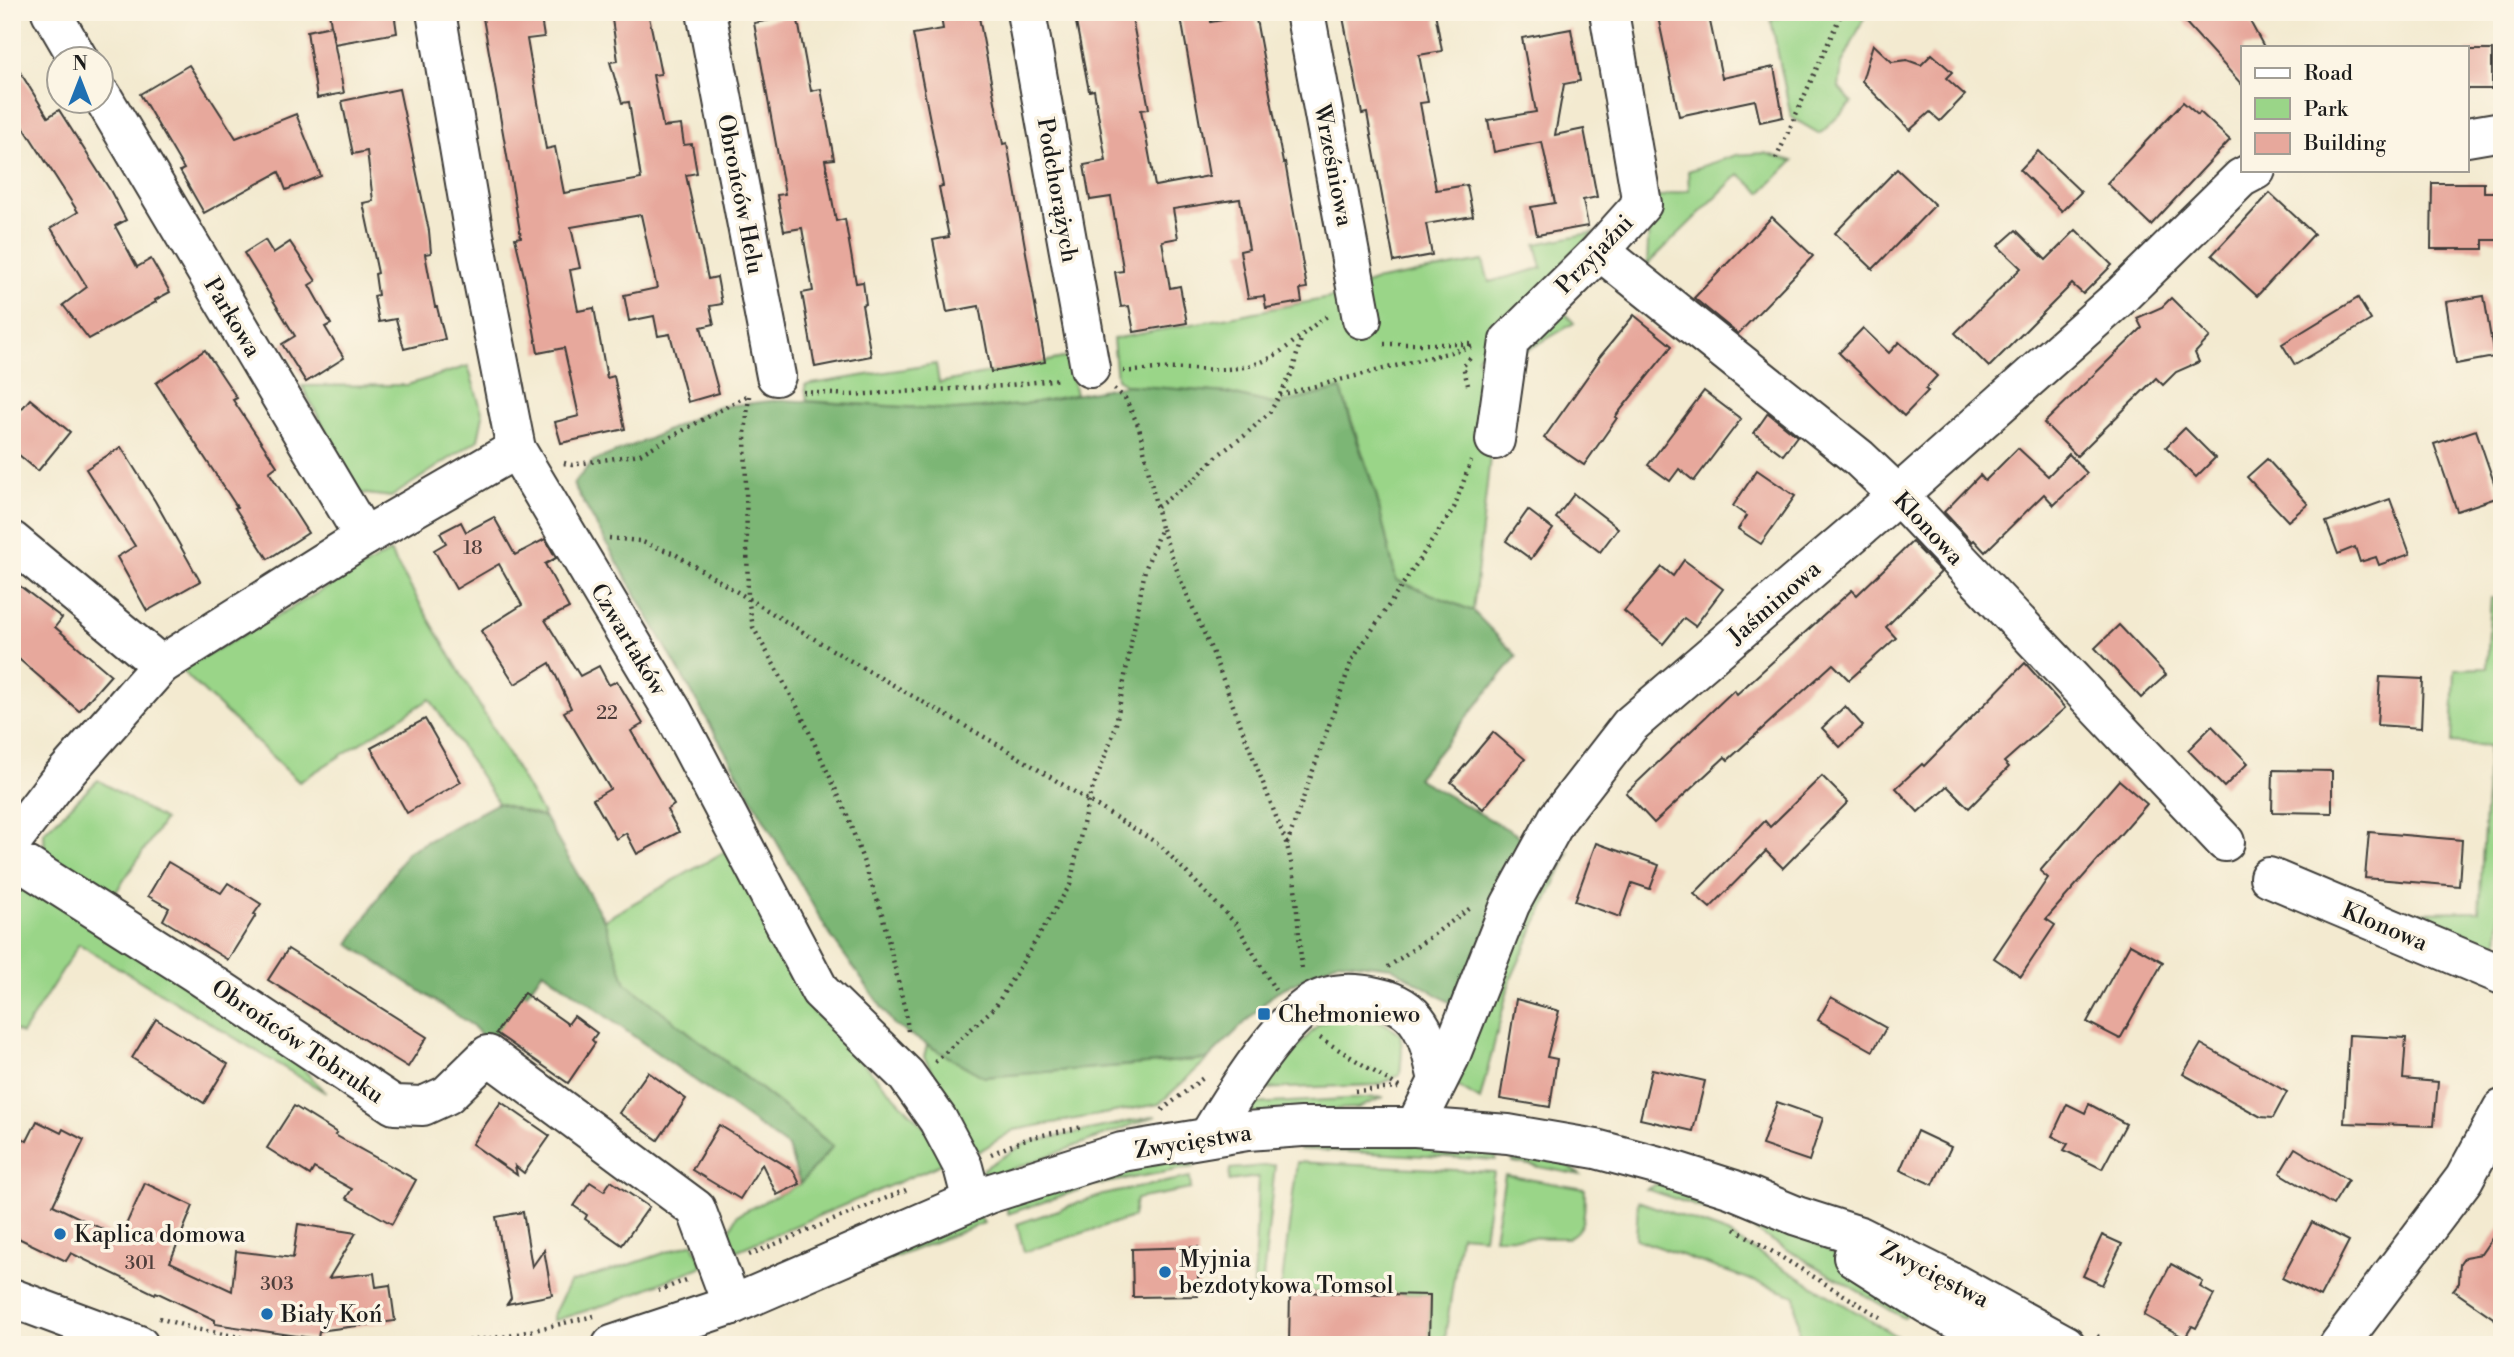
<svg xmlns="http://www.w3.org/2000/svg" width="2514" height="1357" font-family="'Libre Bodoni',serif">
  <rect width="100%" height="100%" fill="#fcf5e5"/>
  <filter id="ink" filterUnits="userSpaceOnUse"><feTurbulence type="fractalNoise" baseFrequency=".0143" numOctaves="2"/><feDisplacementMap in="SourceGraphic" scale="14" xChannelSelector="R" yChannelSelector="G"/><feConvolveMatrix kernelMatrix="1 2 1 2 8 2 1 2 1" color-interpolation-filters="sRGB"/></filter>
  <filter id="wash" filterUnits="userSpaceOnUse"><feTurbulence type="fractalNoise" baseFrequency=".00686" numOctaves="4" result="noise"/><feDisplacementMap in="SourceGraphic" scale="28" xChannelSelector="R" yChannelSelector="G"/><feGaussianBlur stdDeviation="1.57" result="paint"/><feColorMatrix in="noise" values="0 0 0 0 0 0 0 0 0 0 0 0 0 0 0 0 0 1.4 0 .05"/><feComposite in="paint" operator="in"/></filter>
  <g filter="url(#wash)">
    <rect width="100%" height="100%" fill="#f3ead0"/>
    <g fill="#9ad588" stroke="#5b7852" stroke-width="2">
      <path d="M1794 12H1867L1842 64 1839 88 1852 103 1820 134 1791 117 1771 20Z"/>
      <path d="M1764 153 1793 161 1761 193 1739 174 1647 265 1650 199 1689 190 1688 171 1736 155Z"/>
      <path d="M1594 232 1552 280 1477 356 1486 388 1490 457 1473 611 1396 580 1376 494 1341 389 1277 405 1227 393 1127 385 1117 379 1113 339 1329 298 1374 281 1483 261 1489 282 1542 268 1536 244Z"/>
      <path d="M1562 310 1574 323 1523 353Z"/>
      <path d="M1068 357 1076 395 1020 405 955 410 807 401 805 385 936 364 939 383Z"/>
      <path d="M468 366 483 415 478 440 391 497 359 493 302 386 407 385Z"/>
      <path d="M390 552 545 818 498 803 430 699 299 782 181 670Z"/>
      <path d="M2491 598 2502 600V835L2498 954 2470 945 2418 912 2479 911 2489 746 2452 743 2455 669 2487 668Z"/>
      <path d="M98 780 164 820 108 904 45 866 44 832Z"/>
      <path d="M726 851 809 1007 925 1128 946 1162 724 1256 722 1247 737 1215 800 1184 833 1146 625 983 604 920Z"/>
      <path d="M1569 852 1510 981 1480 1100 1454 1084 1514 942Z"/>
      <path d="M12 884 67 904 279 1043 326 1093 79 944 22 1034 12 1029Z"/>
      <path d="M1344 1013C1366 1015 1382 1020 1400 1033L1402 1050 1400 1075 1377 1085 1259 1089 1318 1025Z"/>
      <path d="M927 1045 984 1077 1208 1059 1159 1104 1014 1130 978 1152 924 1057Z"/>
      <path d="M1384 1097 1358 1108 1252 1114 1251 1104Z"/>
      <path d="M1156 1116 978 1182 983 1169 1026 1143Z"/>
      <path d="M1314 1142 1498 1148 1496 1160 1299 1149 1302 1144Z"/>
      <path d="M1512 1151C1537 1156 1562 1156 1580 1175L1513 1162Z"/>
      <path d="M1194 1155V1167L1094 1185 1008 1214 1006 1205 1086 1178Z"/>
      <path d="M1297 1162 1494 1172 1484 1237 1460 1235 1444 1345H1429L1430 1295 1281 1291Z"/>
      <path d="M1275 1165 1262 1289 1254 1288 1258 1177 1229 1181 1230 1169Z"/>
      <path d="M1505 1175 1585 1189C1584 1209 1588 1229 1567 1238L1494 1237Z"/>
      <path d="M1190 1177 1191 1189 1136 1199 1133 1217 1024 1252 1017 1224 1102 1195Z"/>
      <path d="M1659 1183C1748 1215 1846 1241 1910 1314L1904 1318 1737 1220 1646 1189Z"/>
      <path d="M1638 1201 1722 1231 1911 1345H1800L1795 1296 1636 1239Z"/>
      <path d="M978 1214 984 1223 880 1263 877 1260Z"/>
      <path d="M693 1243 703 1266 611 1303 553 1321V1315L569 1283 629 1265Z"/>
    </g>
    <g fill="#7bb674" stroke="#4c6948" stroke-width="2">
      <path d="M1127 385 1227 393 1277 405 1341 389 1356 438 1376 494 1396 580 1473 611 1517 656 1417 778 1523 838 1456 1006 1391 967 1338 961 1276 992 1208 1059 984 1077 895 1026 828 932 573 484 593 461 649 439 716 407 781 400 955 410 1020 405Z"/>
      <path d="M498 803 545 818 604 920 626 983 833 1146 800 1184 788 1147 543 971 490 1045 473 1026 349 944 407 852Z"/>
    </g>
    <g id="blocks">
      <g fill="#e7a89c">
        <path d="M329 12H394L397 33 334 44Z"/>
        <path d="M482 12H540L544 37 527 39 546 149 555 147 564 193 641 179 629 102 622 103 610 62 618 61 611 12H648L661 74 653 75 663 127 681 125 684 145 692 144 697 173 686 175 708 279 717 277 722 304 710 306 714 324 701 327 719 393 688 402 670 334 658 336 654 316 629 321 624 295 657 288 641 215 571 227 580 268 570 270 578 311 594 308 607 378 614 376 625 429 561 443 555 422 579 416 564 348 538 353 525 280 515 238 521 237Z"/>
        <path d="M940 12H978L1003 144 1007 143 1045 362 991 372 979 306 947 312 933 240 949 237 939 187 943 186 913 34 943 29Z"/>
        <path d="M1074 12H1131L1149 109 1141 110 1155 186 1209 176 1180 12H1210L1211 22 1255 14 1283 163 1285 162 1307 288 1300 289 1302 302 1266 308 1264 296 1248 298 1240 251 1249 249 1240 199 1173 209 1178 238 1162 241 1170 288 1180 286 1187 323 1134 332 1129 306 1121 307 1115 272 1123 271V268L1111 197 1090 200 1084 165 1106 161 1094 90 1089 91Z"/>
        <path d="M1342 12H1398L1399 16 1435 12 1442 51 1419 55 1428 102 1420 103 1436 190 1467 185 1473 216 1426 224 1432 255 1394 262 1367 113 1362 114Z"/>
        <path d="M1657 12H1708L1722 78 1774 67 1783 117 1760 122 1755 100 1679 116Z"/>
        <path d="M2176 12H2245L2264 47H2243V86Z"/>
        <path d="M797 15 811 91 821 89 834 159 825 160 836 221 845 219 856 283 863 282 866 304 862 305 871 356 815 367 802 293 813 291 802 228 784 231 777 195 785 194 754 23Z"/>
        <path d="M331 26 344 93 317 98 307 31Z"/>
        <path d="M1571 29 1580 81 1564 84 1555 135 1584 129 1597 197 1583 200 1588 226 1537 235 1531 207 1555 203 1542 142 1494 152 1488 120 1536 112 1522 38Z"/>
        <path d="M1873 44 1892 62 1907 60 1921 65 1932 54 1952 72 1946 78 1965 95 1940 121 1930 112 1910 130 1862 81Z"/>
        <rect x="2467" y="50" width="25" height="39"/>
        <path d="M12 59 48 117 59 110 110 190 126 220 115 226 137 267 151 259 170 292 155 300 156 302 89 339 63 305 87 287 51 228 78 212 12 109Z"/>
        <path d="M189 65 236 138 296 114 321 176 286 190 279 172 204 213 180 171 184 169 140 94Z"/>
        <path d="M399 89 429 231 431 253 425 254 435 307H437L445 339 404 349 396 319 379 322 374 296 378 295 375 274 378 273 363 203 373 201 367 151 353 154 342 101Z"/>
        <path d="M2183 102 2198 115 2200 112 2230 140 2151 225 2107 183Z"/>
        <path d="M2038 151 2081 192 2062 211 2020 170Z"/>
        <path d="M1897 169 1935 205 1873 269 1835 233Z"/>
        <path d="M2432 183H2484V192H2497L2498 240H2483V249H2431Z"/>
        <path d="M2270 193 2314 234 2257 296 2212 255Z"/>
        <path d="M1772 217 1813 256 1738 334 1694 298Z"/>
        <path d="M2016 230 2046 260 2076 230 2112 265 2083 294 2072 284 1989 367 1955 333 2021 268 1998 246Z"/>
        <path d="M265 240 273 253 290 242 316 281 309 285 331 324 325 327 344 358 306 382 282 344 295 336 244 253Z"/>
        <path d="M2484 296 2494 357 2456 364 2446 302Z"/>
        <path d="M2171 298 2210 337 2195 353 2199 362 2176 372 2163 385 2156 378 2077 456 2044 423 2142 328 2137 318 2162 307Z"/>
        <path d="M2358 298 2371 320 2295 365 2282 344Z"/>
        <path d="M1634 315 1672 346 1615 417 1617 418 1584 465 1544 438 1599 360 1598 359Z"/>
        <path d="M1863 328 1889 353 1899 342 1937 376 1925 389 1928 391 1904 416 1839 353Z"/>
        <path d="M205 350 237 398 233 400 277 466 269 472 308 533 268 559 235 508 237 507 156 383Z"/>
        <path d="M1704 391 1741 419 1694 481 1679 469 1670 481 1648 465Z"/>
        <path d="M30 399 70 432 38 471 12 449V420Z"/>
        <path d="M1768 413 1797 436 1783 455 1754 433Z"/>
        <path d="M2185 428 2215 458 2196 477 2166 447Z"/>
        <path d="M2476 430 2499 497 2457 511 2434 444Z"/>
        <path d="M121 447 155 501 200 581 147 611 117 557 135 546 86 469Z"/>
        <path d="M2018 448 2048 476 2069 454 2087 473 2054 505 2044 494 1985 552 1974 540 1972 542 1944 512 1980 475 1985 481Z"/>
        <path d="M2267 459 2308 504 2288 521 2247 477Z"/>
        <path d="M1757 470 1795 496 1761 544 1738 529 1747 516 1733 506Z"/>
        <path d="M1574 494 1618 528 1600 552 1556 518Z"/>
        <path d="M2390 499 2410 554 2379 565 2376 557 2360 562 2355 547 2338 554 2326 522Z"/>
        <path d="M1528 510 1553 529 1531 559 1506 541Z"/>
        <path d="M494 517 515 555 545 539 556 558 545 564 569 608 545 620 580 676 599 666 609 685 617 681 643 724 631 731 674 805 667 810 679 832 637 854 626 833 616 839 593 799 610 789 564 712 571 708 550 663 515 684 481 631 522 605 499 564 456 589 434 550 446 543 440 533 461 522 466 532Z"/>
        <path d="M1912 542 1941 572 1886 627 1896 638 1849 680 1833 664 1728 760 1725 757 1654 823 1626 793 1734 690 1737 694 1852 590 1857 595Z"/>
        <path d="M1684 560 1723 589 1695 626 1684 618 1663 644 1624 611 1662 567 1673 576Z"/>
        <path d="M12 580 62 618 55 627 111 675 79 711 12 653Z"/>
        <path d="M2119 625 2166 675 2141 698 2095 648Z"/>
        <path d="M2025 663 2065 708 2004 762 2009 767 1969 808 1947 786 1918 812 1896 788 1922 764 1924 766Z"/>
        <path d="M2380 677 2423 679 2421 728 2377 725Z"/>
        <path d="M1845 706 1863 726 1840 747 1822 728Z"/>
        <path d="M425 719 461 782 407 813 371 748Z"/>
        <path d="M2212 726 2248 763 2224 787 2188 750Z"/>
        <path d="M1493 732 1525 759 1483 809 1451 782Z"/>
        <path d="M2273 770 2332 771V813L2272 812Z"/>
        <path d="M1822 776 1848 802 1783 868 1766 851 1710 908 1694 894 1765 821 1770 827Z"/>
        <path d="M2119 780 2147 804 2046 919 2055 925 2021 976 1994 958 2048 878 2040 871Z"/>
        <path d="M2369 832 2462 840 2459 886 2365 878Z"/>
        <path d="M1596 843 1659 865 1650 889 1632 883 1620 917 1575 901Z"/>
        <path d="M168 862 221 893 228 883 261 904 254 914 256 915 228 960 163 920 169 908 148 896Z"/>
        <path d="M2130 944 2163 962 2120 1039 2087 1022Z"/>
        <path d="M288 949 427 1037 408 1067 268 980Z"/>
        <path d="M524 993 568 1024 574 1016 597 1033 592 1040 595 1043 568 1083 496 1033Z"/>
        <path d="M1831 997 1886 1028 1873 1051 1818 1020Z"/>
        <path d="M1516 999 1559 1011 1547 1057 1557 1059 1550 1107 1500 1099Z"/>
        <path d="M156 1019 228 1064 204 1103 132 1058Z"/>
        <path d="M2349 1035 2406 1038 2403 1079 2438 1082 2434 1126 2344 1123Z"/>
        <path d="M2201 1044 2287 1092 2273 1118 2261 1117 2183 1074Z"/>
        <path d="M1652 1069 1705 1081 1693 1131 1640 1119Z"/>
        <path d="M648 1072 686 1099 658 1140 619 1113Z"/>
        <path d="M501 1102 550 1136 524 1173 515 1166 517 1175 472 1144Z"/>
        <path d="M1777 1102 1823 1118 1809 1161 1762 1145Z"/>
        <path d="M2067 1104 2085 1113 2089 1104 2126 1124 2102 1169 2064 1150 2068 1144 2052 1136Z"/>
        <path d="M294 1106 337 1133 335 1135 416 1180 392 1224 346 1198 352 1189 314 1168 310 1175 267 1148Z"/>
        <path d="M37 1121 61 1133 63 1129 84 1140 53 1205 120 1238 145 1183 193 1206 170 1262 232 1291 236 1251 293 1258 298 1224 356 1233 329 1278 374 1273 376 1287 390 1285 395 1321 319 1331 318 1339 215 1324V1320L156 1292 155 1294 71 1253 66 1261 12 1235V1155L21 1137 27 1141Z"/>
        <path d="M719 1125 793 1170 800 1184 777 1195 762 1164 740 1199 692 1170Z"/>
        <path d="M1917 1131 1951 1147 1933 1185 1900 1170Z"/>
        <path d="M2295 1148 2348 1180 2333 1205 2280 1173Z"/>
        <path d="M611 1181 649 1207 622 1245 585 1219 587 1215 574 1206 590 1182 604 1191Z"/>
        <path d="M523 1212 532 1267 544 1250 552 1295 507 1304 511 1298 496 1217Z"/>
        <path d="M2312 1222 2349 1241 2320 1297 2282 1278Z"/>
        <path d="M2502 1224V1324L2453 1290 2459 1283 2460 1264 2465 1257 2481 1254Z"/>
        <path d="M2102 1235 2122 1244 2102 1285 2083 1276Z"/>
        <path d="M1198 1247V1296L1133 1297 1132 1249Z"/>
        <path d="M2171 1264 2197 1278 2203 1282 2200 1287 2214 1295 2196 1328 2192 1326 2185 1338 2144 1315Z"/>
        <path d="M1290 1292 1430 1295 1429 1345H1289Z"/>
      </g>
    </g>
  </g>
  <g filter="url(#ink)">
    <use href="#blocks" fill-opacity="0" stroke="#3c3b37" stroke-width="2"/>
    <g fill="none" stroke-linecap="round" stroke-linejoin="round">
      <g stroke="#3c3b37" stroke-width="42">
        <g id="minor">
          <path d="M51 12 79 60"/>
          <path d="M436 12 474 235 516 449 673 712 820 991 906 1075 938 1120 963 1167 972 1201"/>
          <path d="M706 12 776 376"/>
          <path d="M1026 12 1090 368"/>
          <path d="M1305 12 1362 319"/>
          <path d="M102 96 364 537"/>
          <path d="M2467 137 2502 131"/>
          <path d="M1600 251 1859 458 1898 495 2225 842"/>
          <path d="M1495 440 1509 341 1600 251 1642 204 1609 12"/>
          <path d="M12 541 161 665"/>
          <path d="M12 841 56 784 161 665 364 537 516 449"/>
          <path d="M12 862 27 866 194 972 394 1105 423 1106 447 1095 488 1055 696 1209 732 1305"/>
          <path d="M2269 877 2502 975"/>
          <path d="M1415 1127 1450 1057 1510 905 1557 819 1630 725 1898 495 2120 297 2241 178 2256 170"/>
          <path d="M1208 1137C1229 1102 1276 1027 1309 1005 1329 992 1354 992 1376 997 1424 1007 1428 1039 1438 1080"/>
          <path d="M2339 1345 2464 1179 2502 1109"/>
        </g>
      </g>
      <g stroke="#3c3b37" stroke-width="42">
        <g id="major">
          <path d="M1853 1257 1927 1304 2002 1345"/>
          <path d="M12 1298 139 1345"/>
          <path d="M612 1345 732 1305 988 1194 1122 1152 1247 1131 1302 1127H1415L1508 1134 1596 1149 1663 1167 1732 1189 1797 1216 1860 1236 1950 1281 2066 1345"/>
        </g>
      </g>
      <g stroke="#3c3b37" stroke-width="4.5" stroke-dasharray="2 5" stroke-linecap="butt">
        <path d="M1776 159 1842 12"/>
        <path d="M1384 344H1474"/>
        <path d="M1123 371C1135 372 1148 369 1160 369 1198 367 1238 376 1272 357 1293 345 1309 327 1329 315"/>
        <path d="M1468 385 1463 366 1472 356"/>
        <path d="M803 392 850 395 1003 386 1060 379"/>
        <path d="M1280 395 1475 346"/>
        <path d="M749 396 745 434 748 598 753 627 799 710 846 812 882 914 906 1014 908 1031"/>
        <path d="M564 463 572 465 640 454 748 395"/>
        <path d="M1157 507 1195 479 1218 455 1244 436 1270 412 1292 373 1301 339"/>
        <path d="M1162 529 1181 581 1212 651 1287 845 1294 875 1302 971"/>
        <path d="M609 538 640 541 675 554 844 657 1002 747 1160 845 1237 925 1275 990"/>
        <path d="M1287 844 1352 660 1454 508 1471 461"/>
        <path d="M1388 967 1472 907"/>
        <path d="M1320 1038 1399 1087"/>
        <path d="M935 1062 995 1007 1070 885 1088 801 1115 729 1145 570 1161 528 1139 427 1125 398 1114 389"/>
        <path d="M1355 1091 1398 1088"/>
        <path d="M1162 1110 1203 1078"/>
        <path d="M991 1154 1028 1138 1083 1127"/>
        <path d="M1735 1229 1880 1317"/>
        <path d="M749 1255 906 1190"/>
        <path d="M658 1291 689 1279"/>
        <path d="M159 1318 195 1329 286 1345"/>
        <path d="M2097 1336 2112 1345"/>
        <path d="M434 1345 509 1336 594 1316"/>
      </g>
      <use href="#minor" stroke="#fff" stroke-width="38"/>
      <use href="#major" stroke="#fff" stroke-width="38"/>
    </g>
  </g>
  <g fill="#1f6fb2" stroke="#fcf5e5" stroke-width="2.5">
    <rect x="1257" y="1007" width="14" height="14" rx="3.5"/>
    <circle cx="60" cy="1234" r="7"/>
    <circle cx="1165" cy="1272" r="7"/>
    <circle cx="267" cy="1314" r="7"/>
  </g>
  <g text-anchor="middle" stroke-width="7" stroke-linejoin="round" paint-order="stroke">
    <g font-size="19" fill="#4f3f3c">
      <text x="473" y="554">18</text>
      <text x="607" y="719">22</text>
      <text x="140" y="1269">301</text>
      <text x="277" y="1290">303</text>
    </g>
    <g font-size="23" fill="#1c1c1c" stroke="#fcf5e5">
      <text transform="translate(1334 165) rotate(79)" y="8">Wrześniowa</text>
      <text transform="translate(1058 190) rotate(80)" y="8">Podchorążych</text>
      <text transform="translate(741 194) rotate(79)" y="8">Obrońców Helu</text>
      <text transform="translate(1594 254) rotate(-46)" y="8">Przyjaźni</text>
      <text transform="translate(233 317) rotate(59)" y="8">Parkowa</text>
      <text transform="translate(1929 528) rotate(47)" y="8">Klonowa</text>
      <text transform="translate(1774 602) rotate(-41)" y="8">Jaśminowa</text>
      <text transform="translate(629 639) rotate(59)" y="8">Czwartaków</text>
      <text transform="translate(2385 926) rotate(23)" y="8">Klonowa</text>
      <text transform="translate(298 1041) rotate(34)" y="8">Obrońców Tobruku</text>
      <text transform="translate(1193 1141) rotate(-9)" y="8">Zwycięstwa</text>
      <text transform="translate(1935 1274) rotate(27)" y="8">Zwycięstwa</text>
    </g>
    <g font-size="23" fill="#1c1c1c" stroke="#fcf5e5" text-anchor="start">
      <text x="1278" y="1022">Chełmoniewo</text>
      <text x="74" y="1242">Kaplica domowa</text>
      <text x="1179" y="1267">Myjnia<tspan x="1179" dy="26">bezdotykowa Tomsol</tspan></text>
      <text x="281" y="1322">Biały Koń</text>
    </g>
  </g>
  <rect width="2514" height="1357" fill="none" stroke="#fcf5e5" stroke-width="42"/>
  <rect x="2241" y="46" width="228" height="126" fill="#fcf5e5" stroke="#a29e95" stroke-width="2"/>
  <rect x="2255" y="68" width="35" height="10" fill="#ffffff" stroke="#a29e95" stroke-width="2"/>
  <text x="2304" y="80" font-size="21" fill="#1c1c1c">Road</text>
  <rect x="2255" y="98" width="35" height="21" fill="#9ad588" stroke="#a29e95" stroke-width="2"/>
  <text x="2304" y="116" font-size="21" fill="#1c1c1c">Park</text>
  <rect x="2255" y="133" width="35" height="21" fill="#e7a89c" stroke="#a29e95" stroke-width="2"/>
  <text x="2304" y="150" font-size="21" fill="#1c1c1c">Building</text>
  <g transform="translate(80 80)"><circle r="33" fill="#fcf5e5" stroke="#a29e95" stroke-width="2"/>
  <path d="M0-5L12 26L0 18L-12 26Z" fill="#1f6fb2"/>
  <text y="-10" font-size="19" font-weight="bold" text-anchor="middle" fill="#1c1c1c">N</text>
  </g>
</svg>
